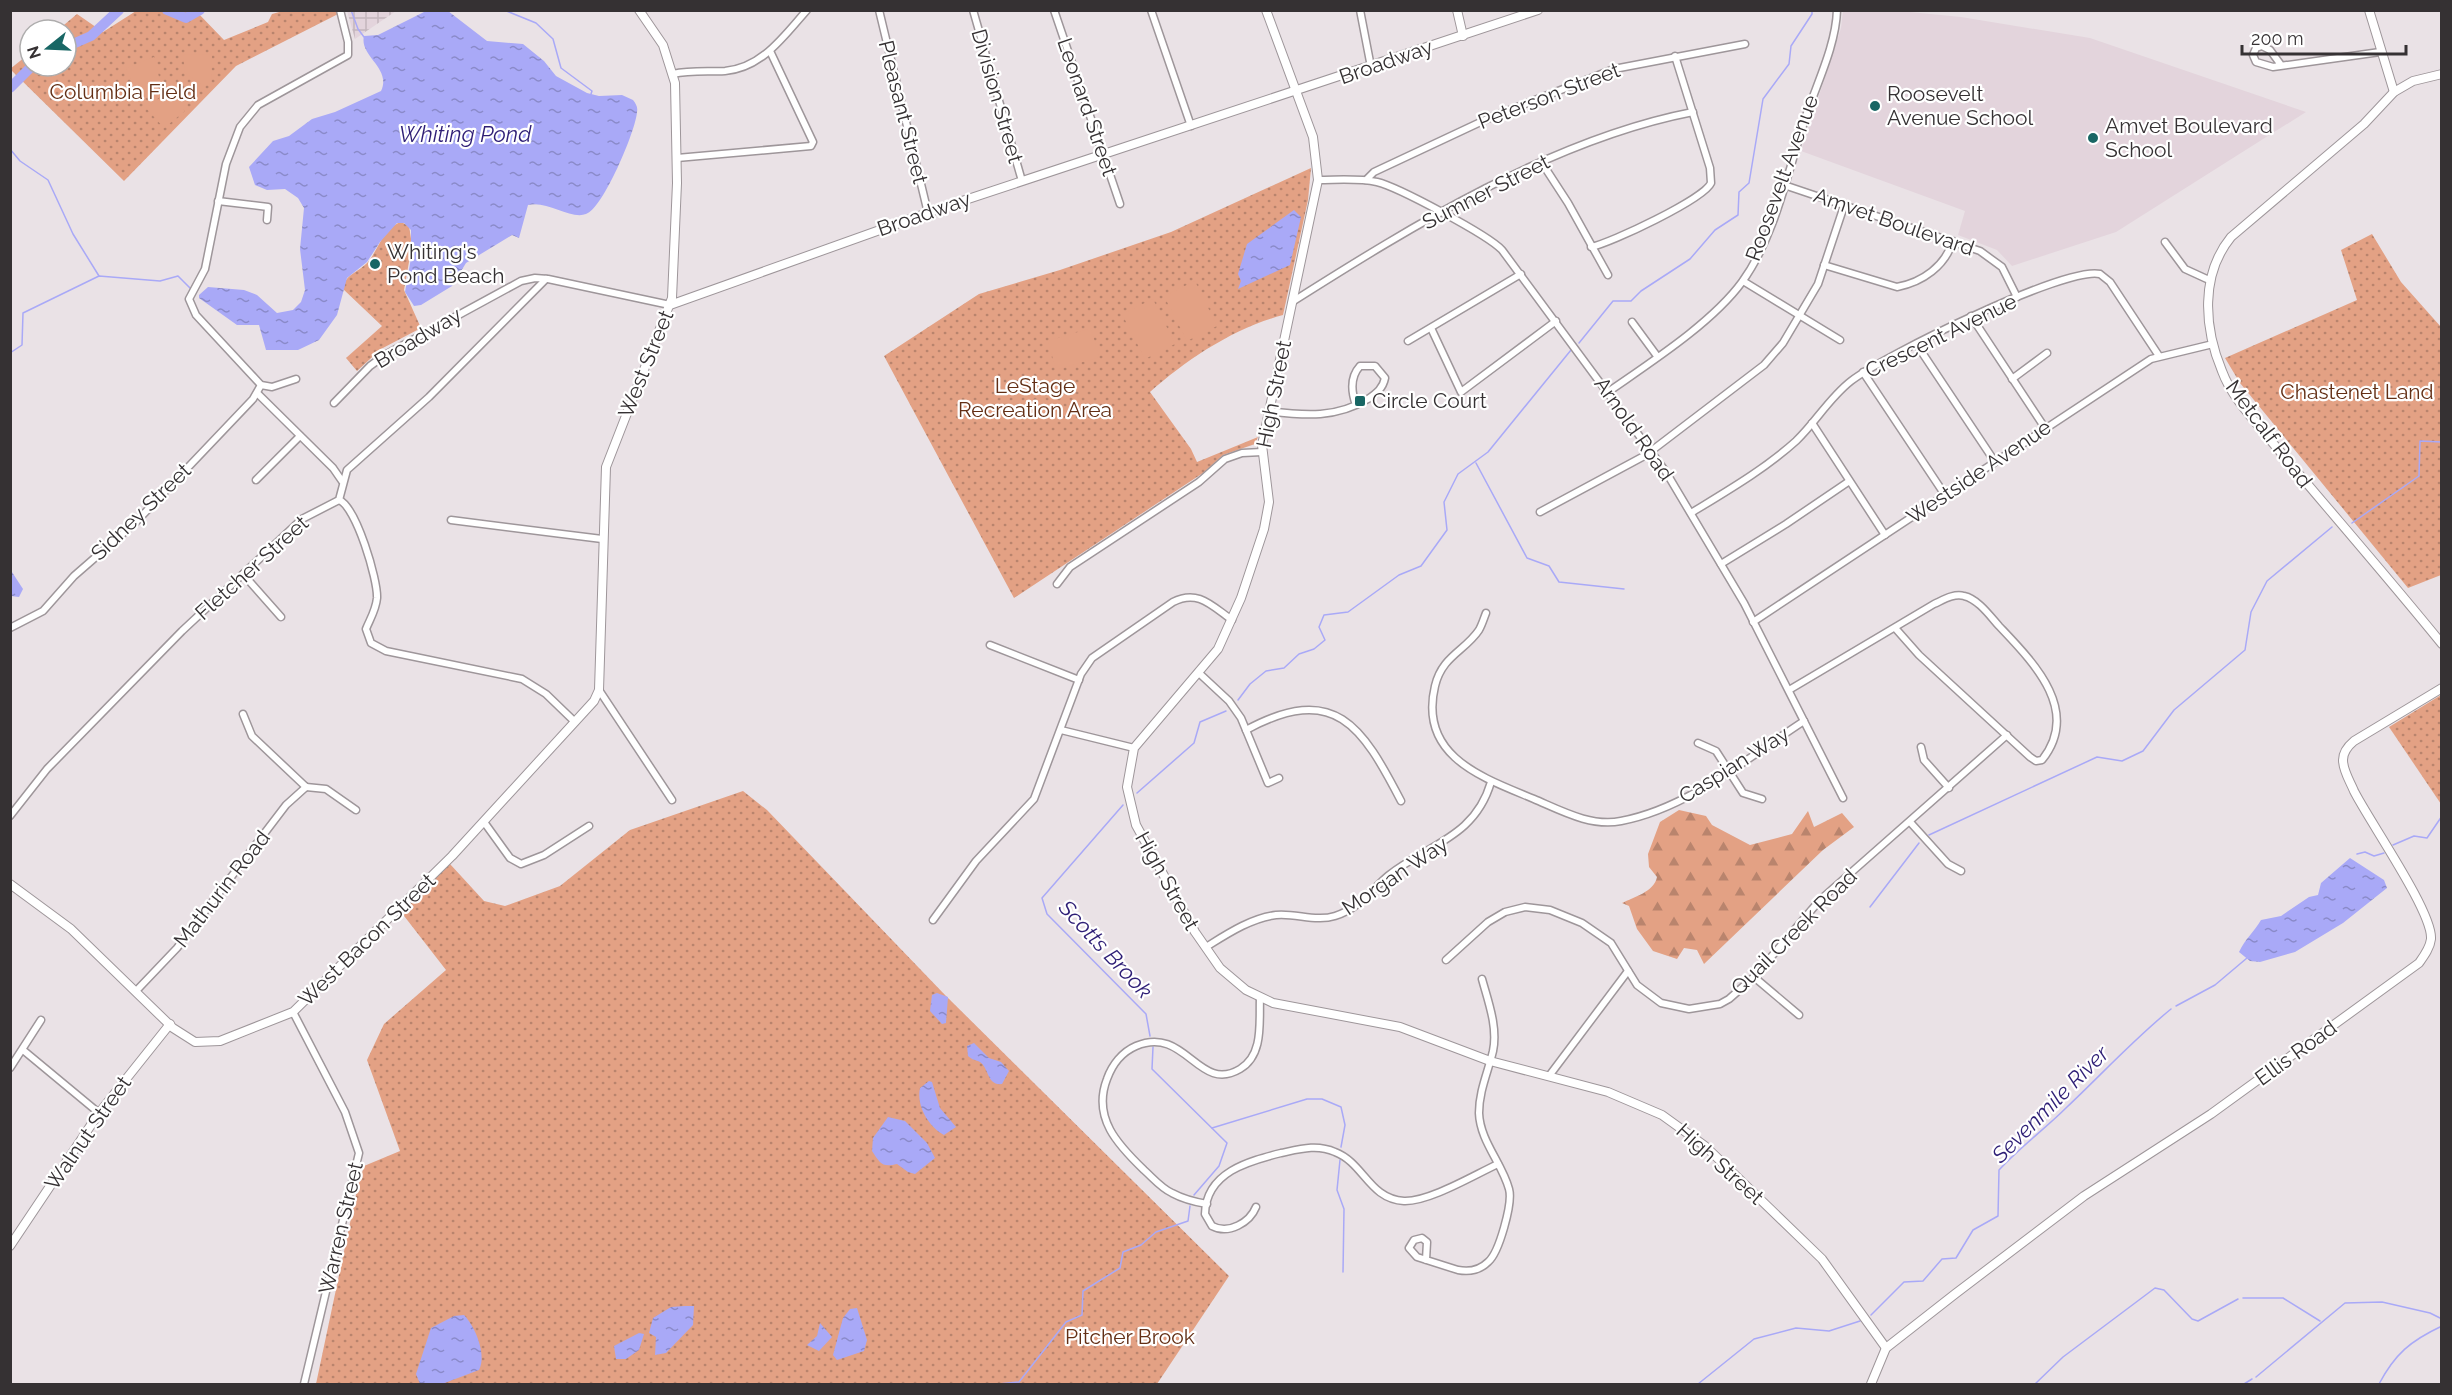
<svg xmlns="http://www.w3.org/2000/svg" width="2452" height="1395" font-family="Raleway,sans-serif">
  <defs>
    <pattern id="industrial-grid" width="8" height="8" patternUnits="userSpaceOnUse" patternTransform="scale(1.5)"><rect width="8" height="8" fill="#e3d4dc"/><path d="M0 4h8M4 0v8" fill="none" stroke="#c3b6bd"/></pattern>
    <pattern id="grass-dots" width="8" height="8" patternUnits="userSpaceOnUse" patternTransform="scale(1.5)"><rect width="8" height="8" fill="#e3a184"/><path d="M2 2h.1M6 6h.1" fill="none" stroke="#b9846d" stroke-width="1.8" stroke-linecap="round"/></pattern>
    <pattern id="forest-firs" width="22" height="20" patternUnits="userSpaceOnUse" patternTransform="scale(1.5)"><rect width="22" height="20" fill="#e3a184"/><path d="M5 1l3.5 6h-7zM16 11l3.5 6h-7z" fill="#b9846d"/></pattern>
    <pattern id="water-ripples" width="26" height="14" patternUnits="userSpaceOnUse" patternTransform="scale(1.5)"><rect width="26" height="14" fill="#a9a9f7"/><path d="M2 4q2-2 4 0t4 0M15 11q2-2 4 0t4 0" fill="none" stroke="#8a8ac9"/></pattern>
  </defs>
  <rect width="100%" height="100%" fill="#eae2e6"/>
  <path fill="#e3d4dc" d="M1843 11H1900L1961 17 2090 38 2306 112 2116 232 2012 266 1997 250 1958 235 1965 211 1801 151 1841 28Z"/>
  <path fill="url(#industrial-grid)" d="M347 11V10L396 11 355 39Z"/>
  <g fill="url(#grass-dots)">
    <path d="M136 11H196L224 40 268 22 272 14 283 11 342 12 236 66 124 181 10 69 30 53V66H66V30H58L77 14 103 32Z"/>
    <path d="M1311 168 1308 200 1283 315C1234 328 1187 359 1150 392L1191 449 1197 462 1258 437 1255 444 1223 455 1203 473 1014 598 884 356 979 294 1060 270 1171 232Z"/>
    <path d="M401 222 409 226 412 245 404 290 421 328 381 349 357 371 346 358 382 326 342 288C347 273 359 272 368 262 379 249 383 228 401 222Z"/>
    <path d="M2372 234 2401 282 2441 327V575L2408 588 2240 383 2225 358 2357 300 2341 250Z"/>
    <path d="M2441 695V804L2389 727Z"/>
    <path d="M743 791 767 810 945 995 1229 1276 1157 1384H316L357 1190 364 1166 400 1151 367 1060 384 1024 446 970 401 912 450 864 484 901 505 906 560 886 630 830Z"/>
  </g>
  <path fill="url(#forest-firs)" d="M1679 810 1706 816 1712 825 1750 845 1792 834 1808 811 1814 827 1842 813 1854 827 1823 850 1704 964 1697 950 1684 948 1677 959 1653 951 1637 929 1629 906 1622 903C1634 897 1654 892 1657 877L1649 867 1648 854 1660 822Z"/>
  <g fill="#e3a184">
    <path d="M183 54 212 55 211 84 200 83 185 73Z"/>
    <path d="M154 57 159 77 150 90 138 95 126 68Z"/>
    <path d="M161 97 176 100 185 111 164 128 146 108Z"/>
    <path d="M1195 281 1217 326 1187 341 1164 296Z"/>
    <path d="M1153 299 1175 344 1145 359 1122 314Z"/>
    <path d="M1091 328 1099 357 1056 370 1048 341Z"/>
  </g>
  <g fill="url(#water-ripples)">
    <path d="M426 11H448L487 41 523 44 544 61 556 76 587 93 599 96 622 95 633 100C636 104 638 107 637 112 636 130 603 209 586 214 571 220 547 200 528 205L519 238 512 235 466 263 452 286 421 305 414 306 405 292 411 258V230L404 223H397L380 242 367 262 347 278 337 315 319 340 298 350H266L259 325H237L199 298V295L208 287 244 290 257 295 277 313 293 310 301 302 305 290 300 249 304 208 298 198 285 189 267 190 255 185 249 167 273 141 289 136 312 119 335 112 381 91C392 68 359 56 364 36L378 35Z"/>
    <path d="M1294 210 1301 217 1290 265 1238 289 1241 281 1238 274 1247 244Z"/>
    <path d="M10 569 23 589 19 597 11 596Z"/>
    <path d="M2350 858 2384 880 2387 888 2343 923 2295 952 2260 962 2250 961 2239 952C2245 939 2254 932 2261 920L2281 916 2309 897 2318 895 2321 883Z"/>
    <path d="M937 993 948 997 946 1023 942 1024 930 1011 932 995Z"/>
    <path d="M974 1043 989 1058 1001 1062 1009 1071 1002 1084C987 1086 989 1068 980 1062 976 1060 972 1060 968 1056L967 1046Z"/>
    <path d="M929 1081 932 1082 940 1108 956 1127 944 1135C929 1127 916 1106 920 1088Z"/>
    <path d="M888 1117 905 1121 927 1143 935 1158 915 1174 908 1172 897 1164C882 1168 880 1163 872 1151L873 1138Z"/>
    <path d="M685 1306H694L693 1325 666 1353 655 1355 656 1337 649 1333 653 1318 671 1307Z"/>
    <path d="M857 1308 867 1340 864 1351 837 1360 833 1355 843 1318 850 1309Z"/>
    <path d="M464 1315C475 1326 487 1355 479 1370L442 1384H420L416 1374 431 1328 454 1316Z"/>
    <path d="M820 1323 832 1337 819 1351 807 1345 817 1336Z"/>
    <path d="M639 1333 644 1334 639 1350 626 1359H616L614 1346Z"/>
  </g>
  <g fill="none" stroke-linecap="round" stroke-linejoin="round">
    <g stroke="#a9a9f7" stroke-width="1.5">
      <path d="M351 10 358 29 364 37"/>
      <path d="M504 10 536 23 553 39 561 68 592 91 591 94"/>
      <path d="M10 149 20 161 48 180 73 234 99 276"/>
      <path d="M1579 343 1613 301H1631L1641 291 1690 259 1715 230 1738 215 1739 192 1749 183 1763 99 1789 64 1791 46 1812 14V10"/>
      <path d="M10 353 22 345 23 313 99 276 160 281 178 276 192 290"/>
      <path d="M1476 463 1527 558 1549 566 1559 582 1624 589"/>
      <path d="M2352 523 2419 476 2420 441 2442 442"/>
      <path d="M1238 700 1250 684 1266 671 1284 668 1299 654 1314 649 1325 640 1319 627 1324 615 1348 612 1399 575 1421 566 1447 530 1444 502 1458 474 1488 452 1571 350"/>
      <path d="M1137 793 1194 743 1200 722 1226 711"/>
      <path d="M1123 805 1042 898 1047 914 1146 1014 1150 1036"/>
      <path d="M1929 835 2097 757 2122 761 2143 751 2174 710 2245 650 2251 612 2267 581 2332 527"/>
      <path d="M2393 845 2414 836 2427 838 2442 816"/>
      <path d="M2357 854 2365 852 2374 856 2384 853"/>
      <path d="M1870 907 1919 843"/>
      <path d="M2176 1006 2215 985 2247 958"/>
      <path d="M1153 1047 1152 1069 1227 1143 1219 1166 1194 1195"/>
      <path d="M1212 1128 1307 1099H1322L1341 1107 1345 1125 1341 1147"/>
      <path d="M1340 1160 1337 1190 1344 1209 1343 1272"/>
      <path d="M2243 1298H2283L2320 1321"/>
      <path d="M1871 1315 1904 1282 1923 1281 1942 1259 1956 1258 1973 1230 1998 1216 1999 1170C2020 1147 2045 1129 2067 1107 2102 1074 2134 1039 2171 1009"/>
      <path d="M2256 1377 2345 1303 2382 1302 2430 1313 2442 1319"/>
      <path d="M999 1384 1019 1382 1066 1322 1082 1315 1083 1291 1120 1268 1123 1252 1141 1245 1156 1232 1188 1221 1190 1206"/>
      <path d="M1698 1384 1754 1339 1796 1328 1829 1331 1860 1321"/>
      <path d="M2035 1384 2063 1357 2155 1288 2164 1290 2192 1319 2198 1321 2238 1299"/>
      <path d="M2244 1384 2252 1379"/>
      <path d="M2379 1384C2395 1354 2410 1341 2442 1326"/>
    </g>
    <g stroke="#a9a9f7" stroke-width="10">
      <path d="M167 10 186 18 200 10"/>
      <path d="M66 47 91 36 119 10"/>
      <path d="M10 88 32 66"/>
    </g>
    <g stroke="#9e969a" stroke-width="9">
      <g id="minor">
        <path d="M879 10 928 213"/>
        <path d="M973 10 1022 181"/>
        <path d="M1054 10 1120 204"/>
        <path d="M1151 10 1191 126"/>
        <path d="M1360 10 1371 67"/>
        <path d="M2281 65 2270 50 2262 46 2256 48 2253 55 2256 62 2273 67 2380 52"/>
        <path d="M673 74C690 70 708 72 725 71 762 68 784 36 807 10"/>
        <path d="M677 158 811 146 813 142 770 51"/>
        <path d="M1542 163 1568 203 1608 275"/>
        <path d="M1318 180C1338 180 1357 178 1377 182 1398 187 1488 235 1502 250L1666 472 1744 603 1843 798"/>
        <path d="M1366 180 1374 172 1487 119 1614 69 1745 44"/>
        <path d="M1784 185 1980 251 2002 267 2017 297"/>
        <path d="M218 201 268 207 267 220"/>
        <path d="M2165 242 2185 269 2209 280"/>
        <path d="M1591 247C1611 243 1704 199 1711 183L1710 168 1675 56"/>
        <path d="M1824 265 1897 287C1923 282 1945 266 1953 241"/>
        <path d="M1743 281 1840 340"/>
        <path d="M1292 302C1412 226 1553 139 1693 112"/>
        <path d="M1971 316 2045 428"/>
        <path d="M1632 322 1657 356"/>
        <path d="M1431 328 1461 392 1556 321"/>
        <path d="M1408 341 1521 274"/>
        <path d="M1917 345 1995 462"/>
        <path d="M1863 372 1945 495"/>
        <path d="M296 379 272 387 261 385 196 315 189 299 205 269 226 164 240 127 258 105 348 55V42L340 10"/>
        <path d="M2012 379 2047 353"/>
        <path d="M1608 392C1651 362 1712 323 1742 282 1776 235 1788 170 1806 116 1817 83 1836 45 1837 10"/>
        <path d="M257 393 333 468 342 481"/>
        <path d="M334 403 370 366 385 355 521 281 535 278 548 279 670 305"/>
        <path d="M1269 411C1306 416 1336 418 1368 399 1377 393 1383 388 1385 378L1375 366H1360C1350 377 1351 391 1356 405"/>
        <path d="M1812 423 1885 535"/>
        <path d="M256 480 300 436"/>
        <path d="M339 500C356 506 378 580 377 598 376 610 370 619 366 629L371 643 386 651 522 679 546 694 575 722"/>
        <path d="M1540 512 1646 455 1764 365 1783 343 1818 284 1844 206"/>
        <path d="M1691 513C1727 491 1765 469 1796 441 1816 422 1829 398 1851 381 1883 356 2066 266 2100 274L2110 282 2159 356"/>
        <path d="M451 520 602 539"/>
        <path d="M1721 564 1786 524 1848 482"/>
        <path d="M243 574 281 617"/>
        <path d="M1057 584 1070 567 1199 482 1225 459 1242 453 1262 452"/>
        <path d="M1486 613C1484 618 1482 625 1479 630 1465 651 1442 656 1435 686 1418 757 1484 778 1534 799 1562 811 1591 827 1621 821 1689 808 1747 758 1804 721"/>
        <path d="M1753 622 2151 359 2213 344"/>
        <path d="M10 628 43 611 74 576 136 522 253 399 261 385"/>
        <path d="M990 645 1079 680"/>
        <path d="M1200 674 1229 701 1241 718 1268 783 1279 778"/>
        <path d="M599 690 672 800"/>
        <path d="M1789 690 1934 604C1943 600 1954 593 1964 596 1978 599 1990 616 1999 626 2032 661 2082 710 2042 760L2036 761 2030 757 1919 655 1896 629"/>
        <path d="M243 714 252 736 306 787"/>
        <path d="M1061 730 1134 748"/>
        <path d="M1246 730C1335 682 1362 726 1401 801"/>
        <path d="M1698 743 1716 751 1743 793 1762 799"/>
        <path d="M1921 747 1924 760 1949 788"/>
        <path d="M306 787 326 789 356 810"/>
        <path d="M10 816 47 769 182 631 302 519 339 500 347 470 429 397 546 279"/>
        <path d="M484 822 510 858 521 864 544 855 589 826"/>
        <path d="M1910 822 1948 864 1961 871"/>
        <path d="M933 920 976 861 1034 799 1081 674 1092 658 1173 602C1198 589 1212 606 1232 620"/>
        <path d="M1206 947C1227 934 1251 918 1276 915 1296 913 1316 922 1335 916 1360 908 1371 890 1389 875 1429 844 1475 837 1491 782"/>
        <path d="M1446 960 1488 922 1505 912 1525 907 1550 910 1582 923 1611 943 1637 985 1661 1003 1689 1009 1720 1004 1729 999 1754 977 1820 900 2007 735"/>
        <path d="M1754 977 1799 1015"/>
        <path d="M137 990 177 948 286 805 306 787"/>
        <path d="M293 1012 345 1112 359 1153 304 1384"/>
        <path d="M23 1050 99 1113"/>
        <path d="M10 1068 41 1020"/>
        <path d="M1549 1076 1628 971"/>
        <path d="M1207 1204C1195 1202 1183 1199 1172 1193 1161 1188 1153 1178 1144 1170 1118 1145 1092 1118 1107 1079 1112 1065 1122 1052 1136 1046 1186 1025 1198 1094 1240 1069 1264 1055 1259 1022 1260 998"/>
        <path d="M1256 1207C1250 1222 1229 1235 1212 1226L1205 1214C1206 1172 1249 1161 1281 1153 1300 1149 1317 1144 1335 1152 1364 1163 1369 1199 1404 1201 1429 1202 1474 1175 1498 1164"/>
        <path d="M1426 1260 1427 1242 1422 1238 1414 1240 1409 1248 1417 1257 1458 1270C1469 1272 1480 1270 1488 1262 1499 1253 1513 1203 1509 1189 1502 1163 1480 1141 1479 1113 1479 1091 1488 1072 1493 1051 1498 1027 1488 1001 1482 979"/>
      </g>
    </g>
    <g stroke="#9e969a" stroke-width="10">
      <g id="tertiary">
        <path d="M1266 10 1313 137 1318 180 1262 445 1269 502 1264 529 1241 598 1218 649 1134 748 1127 787 1136 825 1195 932 1220 968 1246 990 1273 1003 1400 1027 1490 1061 1608 1092 1662 1115 1705 1146 1822 1259 1886 1348"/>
        <path d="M1457 10 1463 36"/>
        <path d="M2369 10 2394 92"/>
        <path d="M2442 74 2413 81 2394 92 2364 124 2231 237C2200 275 2204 328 2222 371 2232 398 2254 420 2272 442 2328 509 2386 575 2442 644"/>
        <path d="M670 305 947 206 1538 10"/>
        <path d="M10 884 71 929 173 1028 195 1042 220 1041 293 1012 452 856 594 701 599 690 606 467 672 298 677 183 675 83 663 45 639 10"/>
        <path d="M10 1246 99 1113 170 1024"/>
        <path d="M1871 1384 1886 1348 1955 1294 2084 1196 2211 1114 2419 963C2424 956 2430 948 2431 939 2433 912 2369 821 2354 791 2350 781 2343 771 2343 760 2343 752 2348 746 2354 741L2442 688"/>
      </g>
    </g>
    <use href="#minor" stroke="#fff" stroke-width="6"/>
    <use href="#tertiary" stroke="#fff" stroke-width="8"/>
  </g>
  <g fill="#186664" stroke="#fff" stroke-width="2">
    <circle cx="1875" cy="106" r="6"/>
    <circle cx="2093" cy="138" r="6"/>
    <circle cx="375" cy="264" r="6"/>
    <rect x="1354" y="395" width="12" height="12" rx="3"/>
  </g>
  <g text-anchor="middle" stroke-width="4.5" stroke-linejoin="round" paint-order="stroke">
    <g font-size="21" fill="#353133" stroke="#fff">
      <text transform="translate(1386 62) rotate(-19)" y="7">Broadway</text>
      <text transform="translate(997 96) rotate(74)" y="7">Division Street</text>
      <text transform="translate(1549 96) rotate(-21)" y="7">Peterson Street</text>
      <text transform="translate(1087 107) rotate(71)" y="7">Leonard Street</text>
      <text transform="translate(903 112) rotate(76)" y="7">Pleasant Street</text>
      <text transform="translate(1782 178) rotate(-70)" y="7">Roosevelt Avenue</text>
      <text transform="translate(1486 192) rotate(-27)" y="7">Sumner Street</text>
      <text transform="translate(924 214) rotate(-19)" y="7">Broadway</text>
      <text transform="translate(1894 222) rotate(19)" y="7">Amvet Boulevard</text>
      <text transform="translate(1941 336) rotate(-26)" y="7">Crescent Avenue</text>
      <text transform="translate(418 338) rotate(-31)" y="7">Broadway</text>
      <text transform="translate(646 364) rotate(-68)" y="7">West Street</text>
      <text transform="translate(1274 394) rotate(-79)" y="7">High Street</text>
      <text transform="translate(1634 429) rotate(55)" y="7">Arnold Road</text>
      <text transform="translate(2269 434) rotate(53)" y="7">Metcalf Road</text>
      <text transform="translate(1979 472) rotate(-34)" y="7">Westside Avenue</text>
      <text transform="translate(141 512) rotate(-44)" y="7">Sidney Street</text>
      <text transform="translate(252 568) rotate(-42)" y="7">Fletcher Street</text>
      <text transform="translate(1734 765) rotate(-32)" y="7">Caspian Way</text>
      <text transform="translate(1395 876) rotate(-34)" y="7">Morgan Way</text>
      <text transform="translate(1167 881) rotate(61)" y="7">High Street</text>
      <text transform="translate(222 889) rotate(-52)" y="7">Mathurin Road</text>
      <text transform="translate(1794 932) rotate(-45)" y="7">Quail Creek Road</text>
      <text transform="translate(367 940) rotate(-44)" y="7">West Bacon Street</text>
      <text transform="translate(2296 1053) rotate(-36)" y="7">Ellis Road</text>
      <text transform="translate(88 1133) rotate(-55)" y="7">Walnut Street</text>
      <text transform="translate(1720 1164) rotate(42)" y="7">High Street</text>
      <text transform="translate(341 1228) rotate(-77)" y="7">Warren Street</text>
    </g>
    <g font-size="21" fill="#632f15" stroke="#fff">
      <text x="123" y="99">Columbia Field</text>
      <text x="1035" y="393">LeStage<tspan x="1035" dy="24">Recreation Area</tspan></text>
      <text x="2357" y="399">Chastenet Land</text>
      <text x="1130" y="1344">Pitcher Brook</text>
    </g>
    <g font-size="21" fill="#353133" stroke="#fff" text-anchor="start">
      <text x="1887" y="101">Roosevelt<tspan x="1887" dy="24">Avenue School</tspan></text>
      <text x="2105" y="133">Amvet Boulevard<tspan x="2105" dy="24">School</tspan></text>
      <text x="387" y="259">Whiting's<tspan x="387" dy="24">Pond Beach</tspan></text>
      <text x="1372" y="408">Circle Court</text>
    </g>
    <g font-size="22" font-style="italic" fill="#2e1e76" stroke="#fff">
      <text x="465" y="142">Whiting Pond</text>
      <text transform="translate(1106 949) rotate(47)" y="8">Scotts Brook</text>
      <text transform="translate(2050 1104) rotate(-45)" y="8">Sevenmile River</text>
    </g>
  </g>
  <rect width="2452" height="1395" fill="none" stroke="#353133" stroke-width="24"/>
  <g transform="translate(48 48) rotate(252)"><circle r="28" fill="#ffffff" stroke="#aeadad" stroke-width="1.5"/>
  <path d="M0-4.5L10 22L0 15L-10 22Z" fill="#186664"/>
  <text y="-9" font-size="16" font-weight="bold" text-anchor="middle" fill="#353133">N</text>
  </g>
  <path d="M2242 45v9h164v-9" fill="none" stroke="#353133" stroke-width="3"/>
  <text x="2251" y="45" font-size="18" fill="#353133" stroke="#ffffff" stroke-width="4.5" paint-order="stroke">200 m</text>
</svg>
